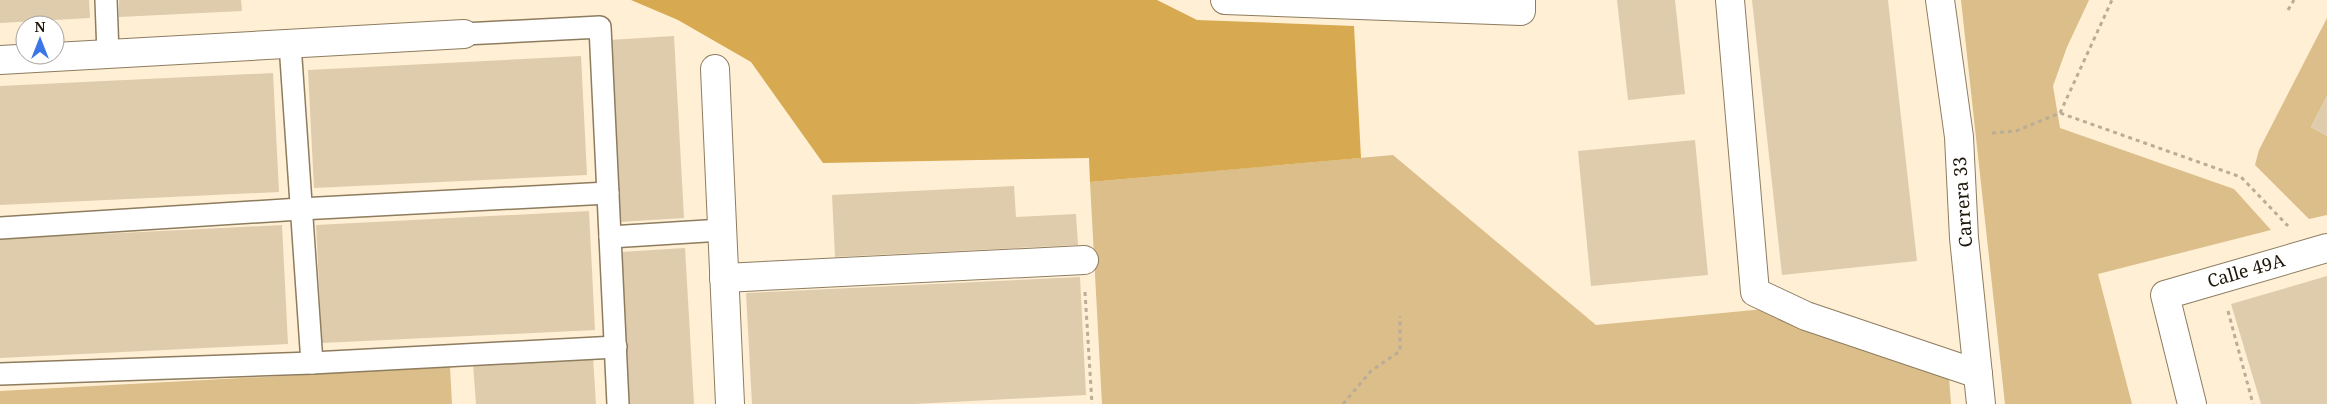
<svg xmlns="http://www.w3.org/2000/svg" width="2327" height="404" font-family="'Noto Serif',serif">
  <rect width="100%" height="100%" fill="#ffefd5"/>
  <g fill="#dbbe8a">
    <path d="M1961 0H2089L2067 47 2053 86 2060 128 2234 189 2271 230 2098 274 2132 404H2005Z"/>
    <path d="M2327 18V96L2311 127 2327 136V215L2309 219 2255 165 2259 150Z"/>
    <path d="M1393 155 1596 325 1775 308 1949 377 1951 404H1102L1090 182Z"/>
    <path d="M450 367 452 404H0V391Z"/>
  </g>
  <path fill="#d7a950" d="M631 0H1157L1197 20 1354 26 1361 158 1090 182 1089 158 823 163 751 62 678 20Z"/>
  <g fill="#dfccac">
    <path d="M0 0H89L90 18 0 23Z"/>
    <path d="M119 0H241L242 11 119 17Z"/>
    <path d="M1617 0H1675L1685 94 1628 100Z"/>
    <path d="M1752 0H1888L1917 261 1782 275Z"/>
    <path d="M674 36 684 218 619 222 609 40Z"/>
    <path d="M581 56 587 175 314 188 308 70Z"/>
    <path d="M273 73 279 192 0 205V86Z"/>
    <path d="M2327 96V136L2311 127Z"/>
    <path d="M1695 140 1708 275 1591 286 1578 151Z"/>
    <path d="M1014 186 1016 217 1076 214 1078 245 835 257 832 195Z"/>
    <path d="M589 211 595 330 322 343 316 225Z"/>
    <path d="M282 225 288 344 0 358V239Z"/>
    <path d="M685 248 694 404H629L621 252Z"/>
    <path d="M2327 276V404H2261L2231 304Z"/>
    <path d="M1080 277 1086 395 915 404H752L746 293Z"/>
    <path d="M593 357 596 404H476L473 363Z"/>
  </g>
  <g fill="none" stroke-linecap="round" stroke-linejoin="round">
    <g stroke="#8d7c5e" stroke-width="24">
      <g id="pedestrian">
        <path d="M106 0 108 54"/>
        <path d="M464 34 600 27 618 404"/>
        <path d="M290 44 312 363"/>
        <path d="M0 228 300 209 608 193"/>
        <path d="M610 237 722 230"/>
        <path d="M0 374 312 363 616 347"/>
      </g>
    </g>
    <g stroke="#8d7c5e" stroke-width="30">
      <g id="minor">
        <path d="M1225 0 1521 11V0"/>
        <path d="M1730 0 1755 292 1806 316 1978 374"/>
        <path d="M1940 0 1959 137 1964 238 1981 404"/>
        <path d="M0 60 464 34"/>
        <path d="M715 69 730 404"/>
        <path d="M724 278 1084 260"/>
        <path d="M2192 404 2165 295 2327 248"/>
      </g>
    </g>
    <g stroke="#baad97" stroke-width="3" stroke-dasharray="4 4" stroke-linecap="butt">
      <path d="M2288 10 2294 0"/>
      <path d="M2060 113 2112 0"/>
      <path d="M1992 133 2016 131 2060 113 2241 177 2288 226"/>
      <path d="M1085 292 1092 404"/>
      <path d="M2228 311 2253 404"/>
      <path d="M1343 404 1371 371 1400 351V316"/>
    </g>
    <use href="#pedestrian" stroke="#fff" stroke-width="21"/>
    <use href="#minor" stroke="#fff" stroke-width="28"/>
  </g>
  <g text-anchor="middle" stroke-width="4.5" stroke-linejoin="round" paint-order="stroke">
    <g font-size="18" fill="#1d160a" stroke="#fff">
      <text transform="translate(1963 202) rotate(-94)" y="6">Carrera 33</text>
      <text transform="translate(2246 271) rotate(-16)" y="6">Calle 49A</text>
    </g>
  </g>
  <g transform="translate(40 40)"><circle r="24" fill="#ffffff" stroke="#a5a29d"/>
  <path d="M0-4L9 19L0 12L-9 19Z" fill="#3a76e5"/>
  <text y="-8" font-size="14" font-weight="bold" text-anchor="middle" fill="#1d160a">N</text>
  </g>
</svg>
